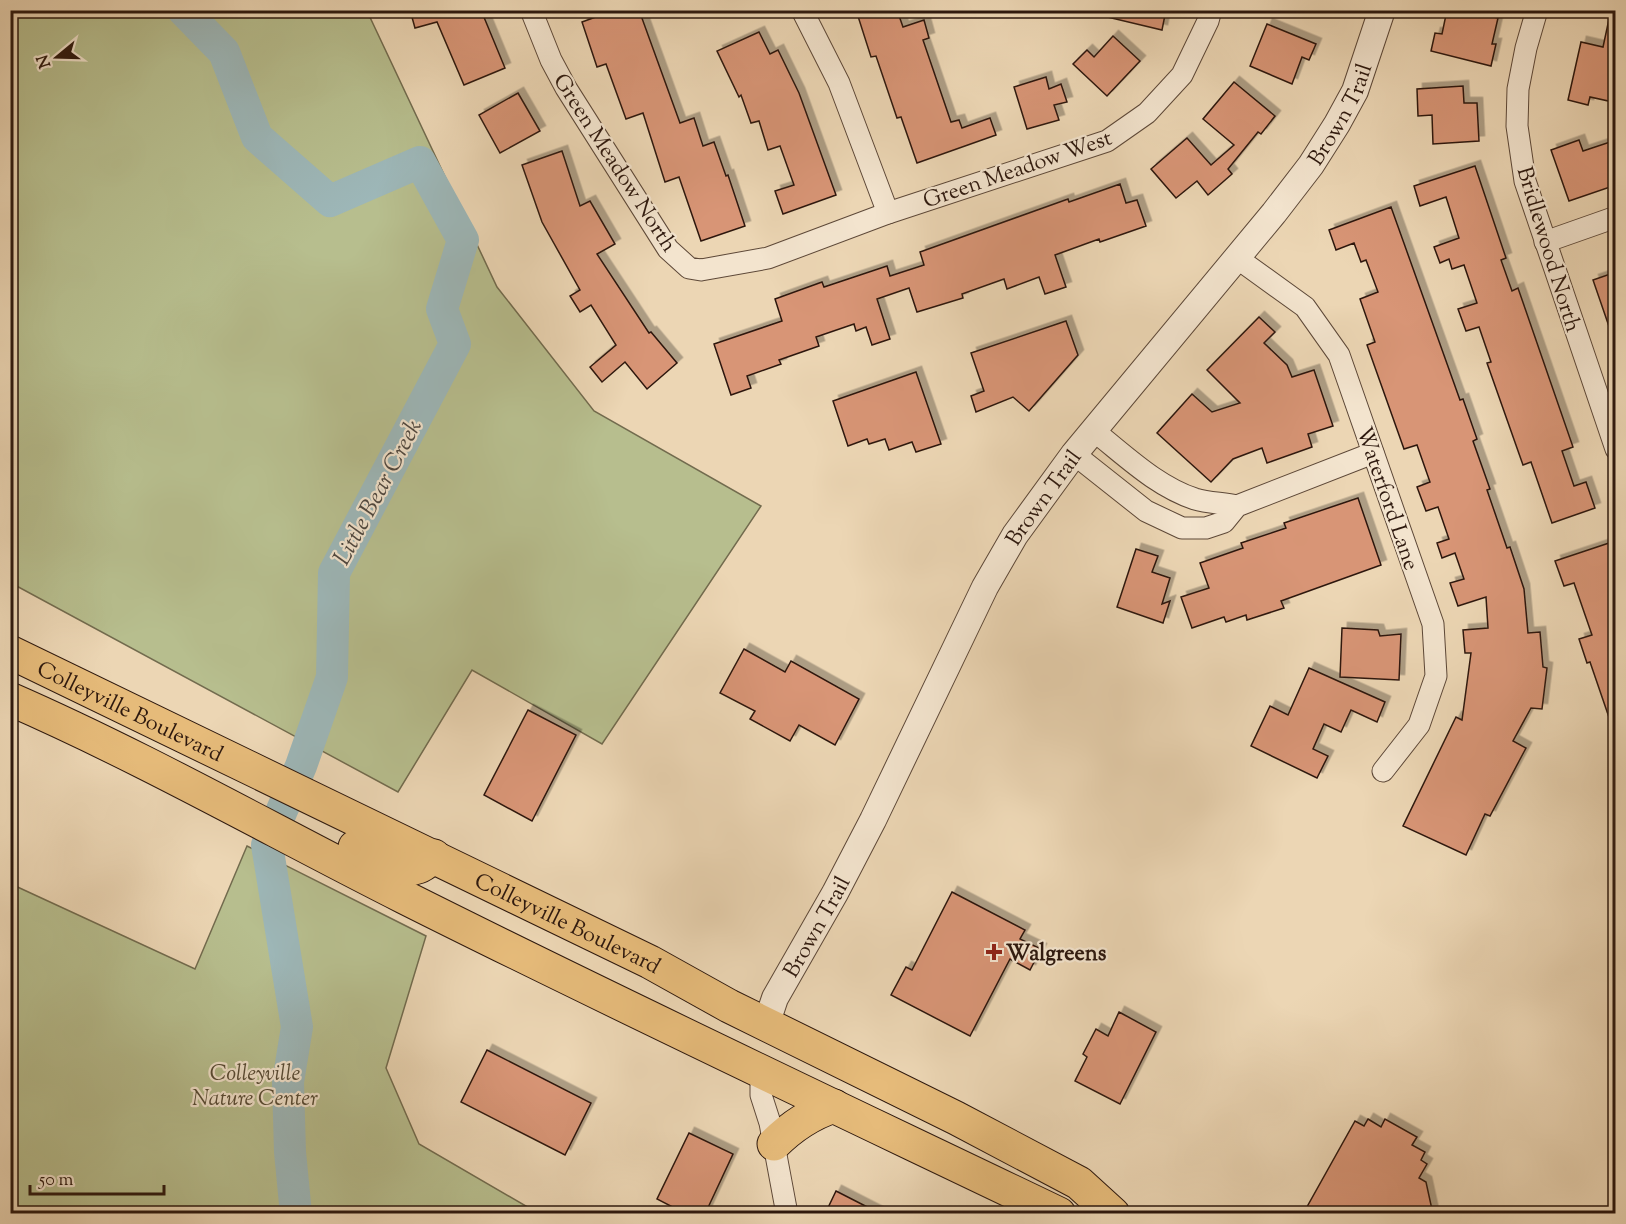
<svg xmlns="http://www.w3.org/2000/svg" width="1626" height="1224" font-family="'Sorts Mill Goudy',serif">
  <defs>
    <filter id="shadow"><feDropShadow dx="5.5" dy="-5.5" stdDeviation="0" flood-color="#0004"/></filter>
  </defs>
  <rect width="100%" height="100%" fill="#ecd6b4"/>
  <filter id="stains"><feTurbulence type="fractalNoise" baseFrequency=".00333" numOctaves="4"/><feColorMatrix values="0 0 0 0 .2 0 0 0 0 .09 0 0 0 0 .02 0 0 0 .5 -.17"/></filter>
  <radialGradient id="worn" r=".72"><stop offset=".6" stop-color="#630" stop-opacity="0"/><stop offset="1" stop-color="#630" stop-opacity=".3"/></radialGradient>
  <g fill="#b7be8e" stroke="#726b4e" stroke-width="1.5">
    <path d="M10 11H367L497 287 594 411 761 506 602 744 472 670 398 792 11 583Z"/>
    <path d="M247 846 426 936 386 1068 419 1144 538 1213H11V884L195 969Z"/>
  </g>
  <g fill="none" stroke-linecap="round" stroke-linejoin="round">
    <path stroke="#9db7b8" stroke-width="32" d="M183 10 224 52 257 137 330 201 420 162 463 240 442 309 455 344 334 573 332 677 301 766 267 845 297 1027 288 1082 290 1152 296 1214"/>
  </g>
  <g fill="#d89576" stroke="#2d180e" stroke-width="1.5" filter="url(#shadow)">
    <path d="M410 10H481L505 68 464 85 437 22 415 28Z"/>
    <path d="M615 10H639L680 123 694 118 703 146 714 142 726 176 728 175 745 226 701 241 679 177 665 182 643 113 626 119 606 64 597 67 582 22Z"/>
    <path d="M856 10H897L903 27 924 20 929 38 923 40 951 122 959 120 962 128 990 118 996 135 917 163 901 117 897 118 876 56 871 57Z"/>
    <path d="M1104 10H1166L1162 30 1103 16Z"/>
    <path d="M1447 10H1466L1498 18 1492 44H1496L1491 66 1431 51 1435 33 1442 34Z"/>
    <path d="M1609 19 1616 20V90L1613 102 1590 97 1588 105 1568 100 1581 42 1603 47Z"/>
    <path d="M1267 24 1316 44 1309 60 1302 57 1292 84 1250 66Z"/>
    <path d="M759 32 770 54 778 50 799 93 836 195 783 214 775 191 794 185 780 146 768 150 759 121 751 123 741 95 739 97 717 51Z"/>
    <path d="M1113 36 1140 61 1107 96 1073 64 1087 50 1094 57Z"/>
    <path d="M1046 77 1049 89 1061 84 1067 102 1054 105 1059 120 1027 129 1014 87Z"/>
    <path d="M1234 82 1275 116 1261 134 1258 132 1228 169 1232 174 1208 195 1197 181 1176 198 1151 169 1187 138 1211 165 1234 145 1203 119Z"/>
    <path d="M1463 86 1464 103H1477L1479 141 1433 144 1432 115 1418 116 1417 89Z"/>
    <path d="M518 93 540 131 500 153 479 115Z"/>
    <path d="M1579 140 1583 151 1616 140V185L1569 201 1551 150Z"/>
    <path d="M562 151 580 206 590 201 615 244 597 254 649 333 651 332 677 363 647 389 625 362 602 382 590 367 616 345 591 305 580 312 570 296 580 290 542 222 522 165Z"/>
    <path d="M1475 166 1506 258 1501 260 1512 291 1518 288 1573 447 1562 451 1574 486 1586 482 1595 508 1552 523 1531 462 1523 465 1487 363 1491 362 1479 327 1466 331 1458 309 1477 303 1464 265 1452 269 1449 259 1440 263 1434 247 1459 238 1446 197 1420 206 1414 186Z"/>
    <path d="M1120 184 1126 203 1137 200 1146 226 1100 242 1099 239 1055 255 1066 287 1045 294 1039 277 1007 289 1004 279 962 294 963 298 917 312 909 288 877 299 890 339 872 345 866 327 856 331 854 324 816 337 819 346 779 360 781 364 747 376 751 388 731 395 714 344 782 321 775 299 822 282 824 287 887 266 890 276 924 265 920 252 1068 199 1069 202Z"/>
    <path d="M1391 207 1460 400 1463 399 1477 439 1473 441 1490 489 1487 490 1507 548 1510 547 1524 589 1528 633 1540 632 1543 667 1547 668 1542 709 1531 708 1513 741 1526 748 1490 816 1485 814 1466 855 1403 826 1456 717 1462 720 1471 653H1465L1463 630 1488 628 1486 597 1458 606 1450 583 1464 579 1455 553 1442 558 1437 543 1449 539 1438 507 1426 511 1417 487 1430 482 1417 445 1404 449 1367 345 1375 342 1360 299 1378 292 1366 260 1361 262 1354 243 1336 250 1329 230Z"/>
    <path d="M1616 272V338H1613L1593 280Z"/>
    <path d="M1259 317 1275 332 1264 343 1287 365 1292 377 1314 370 1333 426 1308 434 1312 447 1267 463 1262 448 1233 459 1211 482 1157 433 1192 394 1212 412 1240 403 1207 370Z"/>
    <path d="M1066 321 1078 355 1029 411 1013 397 976 412 971 396 984 391 971 353Z"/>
    <path d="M916 372 941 444 916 452 912 442 889 450 885 439 869 444 867 439 848 446 833 401Z"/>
    <path d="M1358 498 1381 565 1281 601 1284 608 1247 620 1246 615 1226 622 1224 617 1192 628 1181 597 1209 588 1200 563 1243 548 1241 543 1286 528 1284 523Z"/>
    <path d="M1609 543 1616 563V584L1609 586 1616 606V728L1613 729 1590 662 1587 663 1579 639 1592 635 1574 583 1564 586 1555 561Z"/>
    <path d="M1136 549 1158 556 1152 572 1170 578 1162 604 1170 601 1163 623 1117 607Z"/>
    <path d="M1342 628 1378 630 1380 636 1401 634 1399 680 1340 677Z"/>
    <path d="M744 649 785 672 791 661 859 699 835 745 799 725 790 741 750 719 755 711 720 693Z"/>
    <path d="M1309 668 1385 702 1377 722 1351 710 1341 732 1324 724 1313 749 1328 756 1317 778 1251 746 1270 706 1288 715Z"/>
    <path d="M528 710 576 735 532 821 484 795Z"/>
    <path d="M952 892 1025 930 1020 939 1041 949 1030 970 1010 959 970 1036 891 995 906 967 912 970Z"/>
    <path d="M1119 1012 1156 1032 1120 1104 1075 1081 1087 1057 1083 1054 1096 1029 1108 1036Z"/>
    <path d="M487 1050 591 1103 565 1155 461 1102Z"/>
    <path d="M1368 1119 1381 1127 1385 1119 1417 1137 1412 1145 1425 1152 1421 1160 1427 1164 1419 1178 1426 1182 1433 1214H1303L1355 1121 1364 1126Z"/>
    <path d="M689 1133 733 1154 705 1214H686L657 1199Z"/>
    <path d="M836 1191 881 1214H825Z"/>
  </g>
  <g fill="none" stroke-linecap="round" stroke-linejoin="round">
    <g stroke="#5d4838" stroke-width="23">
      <g id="minor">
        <path d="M531 10 551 60 566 88 668 249 689 268 701 270 768 258 888 213 1107 141 1147 113 1182 75 1208 21 1211 10"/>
        <path d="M802 10 839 83 888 213"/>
        <path d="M1537 10 1526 48 1518 89 1517 126 1525 181 1616 449"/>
        <path d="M1545 242 1616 217"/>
        <path d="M1237 258 1305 307 1339 355 1433 624 1436 676 1419 725 1383 771"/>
        <path d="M1094 431C1126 456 1156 486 1195 499 1208 503 1223 503 1237 506"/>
        <path d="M1074 454 1146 511 1182 528H1206L1224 522 1237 506 1373 453"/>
        <path d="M761 1071V1095L770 1123 787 1214"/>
      </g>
    </g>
    <g stroke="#5d4838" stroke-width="28">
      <g id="tertiary">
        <path id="s1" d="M766 1025 775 998 835 893 873 820 985 587 1015 535 1074 454 1274 213 1311 165 1337 124 1355 91 1382 10"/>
      </g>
    </g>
    <g stroke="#2d180e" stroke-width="35">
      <g id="primary">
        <path id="s2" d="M10 652 650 962 729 1006 956 1118 1079 1183 1113 1214"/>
        <path d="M10 699C145 758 273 831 404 897 621 1006 840 1109 1059 1214"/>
        <path d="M355 847C372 856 397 875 418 867 424 865 429 860 434 856"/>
        <path d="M774 1144C792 1126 810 1114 834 1106"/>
      </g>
    </g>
    <use href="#minor" stroke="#f3e4ce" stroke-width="21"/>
    <use href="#tertiary" stroke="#f3e4ce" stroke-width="26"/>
    <use href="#primary" stroke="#e6bb7a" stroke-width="33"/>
  </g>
  <path fill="#8f2418" stroke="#f3e4ce" stroke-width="2" d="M991 943h6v6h6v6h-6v6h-6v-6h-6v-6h6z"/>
  <g text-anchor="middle" stroke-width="4.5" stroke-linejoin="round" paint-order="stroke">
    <g font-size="22" fill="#2d180e" stroke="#f3e4ce">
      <text dy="8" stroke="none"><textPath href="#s1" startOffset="1083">Brown Trail</textPath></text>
      <text transform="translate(616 162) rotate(57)" y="8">Green Meadow North</text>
      <text transform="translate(1017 168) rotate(-19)" y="8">Green Meadow West</text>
      <text transform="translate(1550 249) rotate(73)" y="8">Bridlewood North</text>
      <text dy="8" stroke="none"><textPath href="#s1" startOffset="597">Brown Trail</textPath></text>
      <text transform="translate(1389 498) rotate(71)" y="8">Waterford Lane</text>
      <text dy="8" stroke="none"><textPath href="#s2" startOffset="134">Colleyville Boulevard</textPath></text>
      <text dy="8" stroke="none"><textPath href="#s2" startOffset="620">Colleyville Boulevard</textPath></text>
      <text dy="8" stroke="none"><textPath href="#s1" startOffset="111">Brown Trail</textPath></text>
    </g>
    <g font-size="22" font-weight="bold" fill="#2d180e" stroke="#f3e4ce" text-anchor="start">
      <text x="1006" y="960">Walgreens</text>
    </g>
    <g font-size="22" font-style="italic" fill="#564a34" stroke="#f3e4ce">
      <text x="255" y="1080">Colleyville<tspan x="255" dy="25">Nature Center</tspan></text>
    </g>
    <g font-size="24" font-style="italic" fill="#4f4841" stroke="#f3e4ce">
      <text transform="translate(377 492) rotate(-62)" y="8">Little Bear Creek</text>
    </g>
  </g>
  <rect width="1626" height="1224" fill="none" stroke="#ecd6b4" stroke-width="36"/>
  <rect x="12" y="12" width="1602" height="1200" fill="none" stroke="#2d180e" stroke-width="3"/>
  <rect x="18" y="18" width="1590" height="1188" fill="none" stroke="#2d180e" stroke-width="1.5"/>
  <g transform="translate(57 57) rotate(251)" stroke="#f3e4ce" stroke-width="4.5" paint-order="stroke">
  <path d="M0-4.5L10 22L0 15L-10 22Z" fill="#2d180e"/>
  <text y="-9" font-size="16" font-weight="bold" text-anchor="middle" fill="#2d180e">N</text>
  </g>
  <path d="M30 1185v9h134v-9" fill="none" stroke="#2d180e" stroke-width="3"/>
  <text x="39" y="1185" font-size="18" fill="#2d180e" stroke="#f3e4ce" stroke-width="4.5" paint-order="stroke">50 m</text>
  <rect width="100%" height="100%" filter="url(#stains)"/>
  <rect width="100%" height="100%" fill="url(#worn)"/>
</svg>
